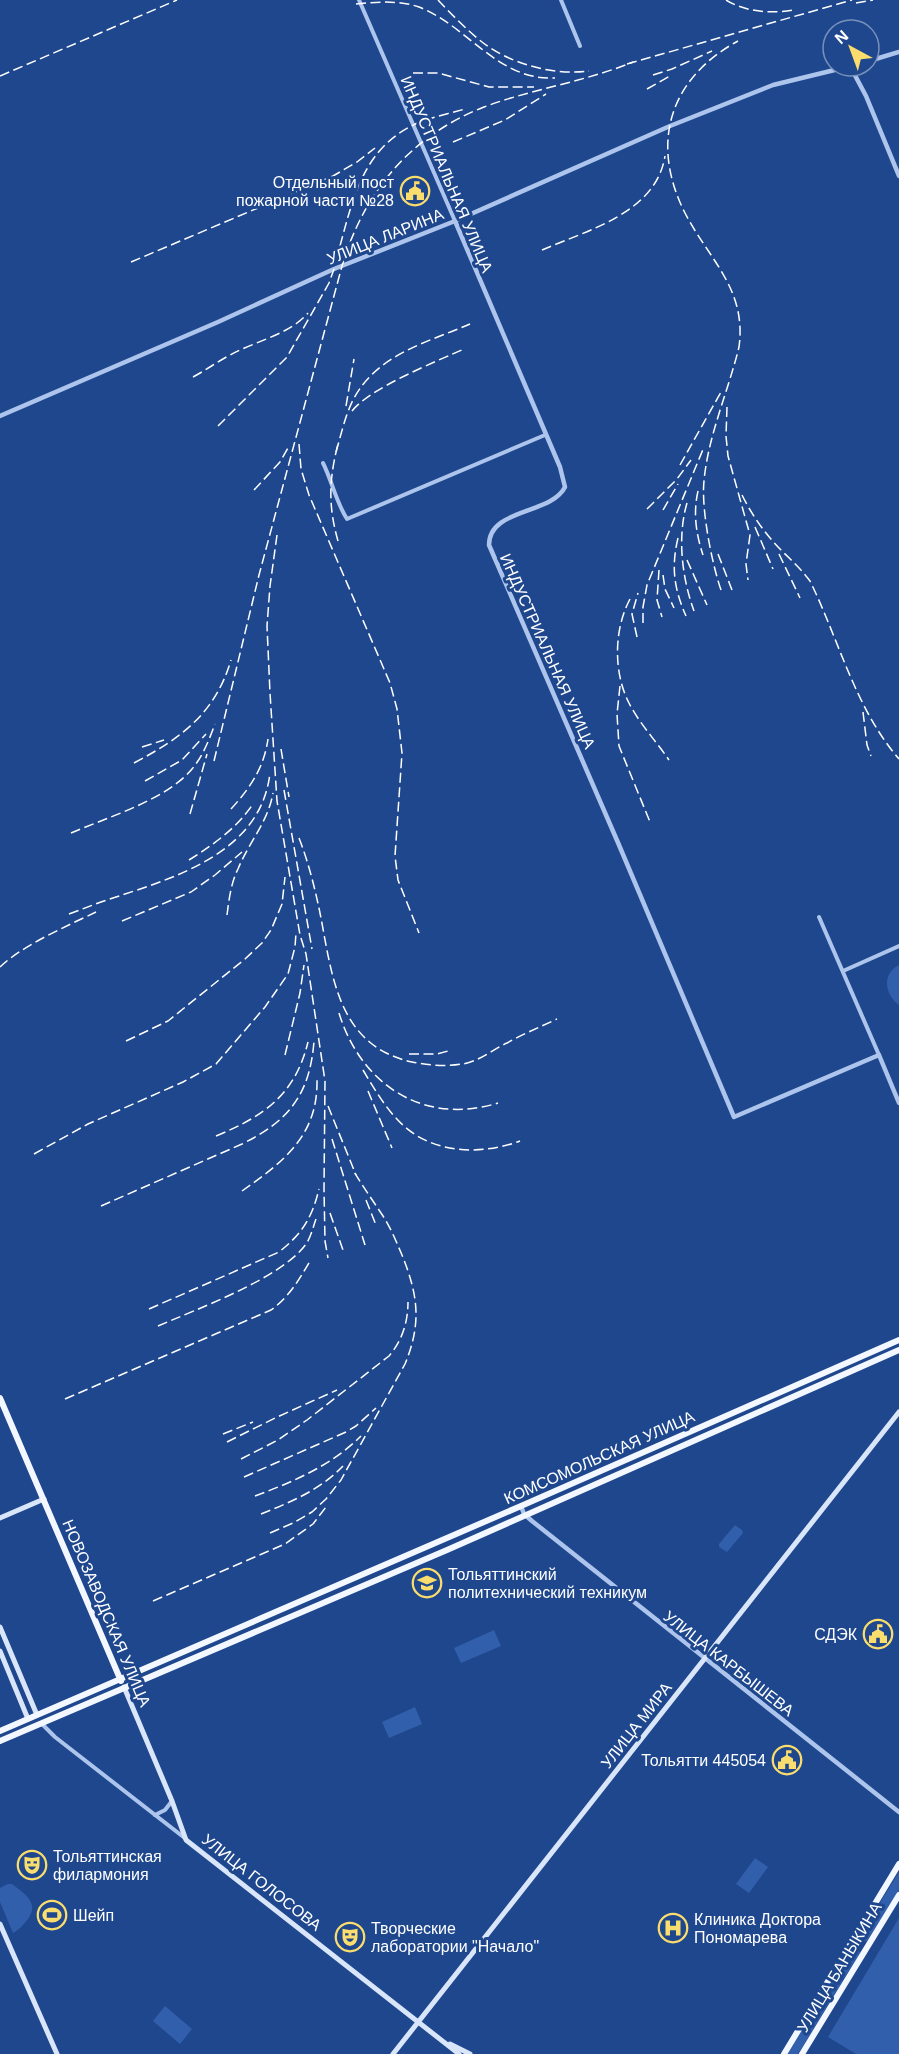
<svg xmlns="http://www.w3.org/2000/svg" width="899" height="2054" font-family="Helvetica,sans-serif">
  <rect width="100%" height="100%" fill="#1f478e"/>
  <g fill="#325fab">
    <path d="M899 965V1005C885 995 881 974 899 965Z"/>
    <path d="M735 1525 742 1530 743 1533 727 1552 719 1547V1544Z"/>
    <path d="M494 1630 501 1646 461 1663 454 1648Z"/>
    <path d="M415 1707 422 1724 389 1738 382 1722Z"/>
    <path d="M755 1858 768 1867 749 1893 736 1884Z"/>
    <path d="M899 1872V1890L867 1941 862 1942 860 1939V1935Z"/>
    <path d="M8 1884H12C24 1893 40 1903 28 1919 24 1924 20 1929 13 1933L0 1902V1888Z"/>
    <path d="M899 1918V2054H856L828 2037Z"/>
    <path d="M854 1948H858L860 1953 844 1978 837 1974Z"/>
    <path d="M836 1975 843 1980 798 2054H787Z"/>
    <path d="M165 2006 192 2029 180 2044 153 2021Z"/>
  </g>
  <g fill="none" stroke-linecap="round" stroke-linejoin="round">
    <g stroke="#adc5ec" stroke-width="4">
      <path d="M359 0 455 221"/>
      <path d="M561 0 580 46"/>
      <path d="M323 463C332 481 336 502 347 519L545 435"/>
      <path d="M819 917 879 1055"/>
      <path d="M843 971 899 946"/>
      <path d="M41 1723 55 1737 186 1839"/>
      <path d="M155 1815 165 1810 172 1801"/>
    </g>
    <g stroke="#adc5ec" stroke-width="4.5">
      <path d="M869 61 899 52"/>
      <path d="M850 66 866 96 899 176"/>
      <path d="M455 221 560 467 565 487C551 515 489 508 489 545L619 845 734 1117 879 1055 899 1103"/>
      <path d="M0 416 218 322 334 269 455 221 670 126 773 85 851 66"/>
      <path d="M521 1506 524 1514 532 1521 899 1812"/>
    </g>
    <g stroke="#d9e5f9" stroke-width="5">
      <path d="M0 1518 44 1499"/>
      <path d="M0 1627 37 1715"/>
      <path d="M0 1651 28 1719"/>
      <path d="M124 1687 172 1801 186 1840 459 2054"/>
      <path d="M0 1924 57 2054"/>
      <path d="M450 2044 470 2054"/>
      <path d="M393 2054 899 1412"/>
    </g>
    <g stroke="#f3f7ff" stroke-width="6">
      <path d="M0 1398 121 1681"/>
      <path d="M0 1731 521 1506 899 1340"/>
      <path d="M0 1741 447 1550 899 1350"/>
      <path d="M784 2054 899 1864"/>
      <path d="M802 2054 899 1895"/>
    </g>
    <g stroke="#fff" stroke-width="1.5" stroke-dasharray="10 4.5" stroke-linecap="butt">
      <path d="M438 0C452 15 467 30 482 42 510 64 555 76 589 71"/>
      <path d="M726 0C745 12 772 14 794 10"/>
      <path d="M856 3 873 0"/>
      <path d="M356 4C378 2 398 0 419 7 468 26 498 81 555 78"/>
      <path d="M627 64 852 0"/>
      <path d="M413 73H438L489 87H534"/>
      <path d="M653 75 672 69 712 51"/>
      <path d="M0 76 177 0"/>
      <path d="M647 89 670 76"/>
      <path d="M453 142 505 120 546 94"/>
      <path d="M340 246C354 194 365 145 420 122 434 117 450 113 465 109"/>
      <path d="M542 250C588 230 656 213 665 156"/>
      <path d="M131 262 333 176 357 162 375 148"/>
      <path d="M193 377C206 370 217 362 230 355 255 341 289 335 308 313"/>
      <path d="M346 406 354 359"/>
      <path d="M727 407 726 436 728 456 750 535 746 564 748 580"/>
      <path d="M352 411C370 388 435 362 464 349"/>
      <path d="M218 426 287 357 329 283 334 269"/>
      <path d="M299 444 301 469 309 495 390 683 397 709 402 753 395 856 398 880 419 933"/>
      <path d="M336 452C341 435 345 416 353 400 377 354 426 343 470 324"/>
      <path d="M680 465 721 392"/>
      <path d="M254 490 280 462 288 448"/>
      <path d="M698 491C693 513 696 534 703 555"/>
      <path d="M742 495C752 515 765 534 781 550 791 560 801 569 810 581 839 640 855 708 899 759"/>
      <path d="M687 503C677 537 682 578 694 611"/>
      <path d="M647 509 677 479 691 460"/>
      <path d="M663 510 678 484"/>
      <path d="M755 527 773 569"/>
      <path d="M277 535 270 586 267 626 270 693 277 801 300 935 306 954 325 1081 324 1189 325 1241 328 1258"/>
      <path d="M678 538C671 567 674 589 686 616"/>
      <path d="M338 541C328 506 329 479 338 444"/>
      <path d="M718 554 732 590"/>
      <path d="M779 554 800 598"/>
      <path d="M687 560 707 605"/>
      <path d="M659 570 657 600 662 617"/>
      <path d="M663 575 665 589 674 608"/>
      <path d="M721 590C712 564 701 509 704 481 708 436 728 392 739 347 747 288 708 259 684 211 650 142 670 78 738 41"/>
      <path d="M630 599C614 629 613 672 629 703 639 723 656 741 669 760"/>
      <path d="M643 623V607L647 585 704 447"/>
      <path d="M637 637 632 614 638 593"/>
      <path d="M620 686 617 714 619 746 650 822"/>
      <path d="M863 712 867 745 871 756"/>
      <path d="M142 747 164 740"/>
      <path d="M281 749 289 797"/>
      <path d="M214 761 259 575 342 266C364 192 410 136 484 107 532 89 584 82 633 62"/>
      <path d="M134 763C181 738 215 714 231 660"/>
      <path d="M145 781 182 760 206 734"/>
      <path d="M284 790 312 949"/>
      <path d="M231 809C250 788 264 768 268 739"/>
      <path d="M190 814 207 754"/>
      <path d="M71 833C108 817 166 800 192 769 203 756 209 740 215 724"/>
      <path d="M299 838C308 861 314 885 319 908 332 971 335 1045 412 1062 427 1065 446 1067 462 1064 478 1062 492 1050 507 1043 523 1034 540 1027 557 1019"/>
      <path d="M189 860C214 844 236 829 253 804"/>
      <path d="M69 914C85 908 100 902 116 897 180 876 261 851 270 773"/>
      <path d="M227 915C229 899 231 883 238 869 249 842 268 822 273 793"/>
      <path d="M122 921 191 892 215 875 242 852"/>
      <path d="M0 967C23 945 67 926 96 912"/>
      <path d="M339 1013C361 1085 424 1126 498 1103"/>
      <path d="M126 1041 168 1021 245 959 262 943 271 930 282 904 285 877"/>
      <path d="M409 1054H437L448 1051"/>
      <path d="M285 1055 300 993 304 965"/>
      <path d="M363 1070C375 1090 387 1111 405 1127 436 1154 482 1155 520 1141"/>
      <path d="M368 1091 392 1148"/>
      <path d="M328 1106 356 1175"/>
      <path d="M216 1136C264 1116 295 1095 308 1042"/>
      <path d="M332 1139 365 1245"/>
      <path d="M34 1154 88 1124 183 1082 216 1064 265 1007 288 974 295 947 296 933"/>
      <path d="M242 1191C283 1162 318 1136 317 1080"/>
      <path d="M366 1200 376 1225"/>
      <path d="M101 1206 242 1144C289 1121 310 1094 314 1041"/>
      <path d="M330 1213 344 1253"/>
      <path d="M149 1309 279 1252C302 1234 312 1218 319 1189"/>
      <path d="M158 1326C197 1309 282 1278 306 1244 311 1237 313 1227 316 1219"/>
      <path d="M65 1399 271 1310C289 1297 299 1280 310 1261"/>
      <path d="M223 1434 253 1422"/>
      <path d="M227 1442 275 1418 337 1390"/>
      <path d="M241 1459 278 1440 307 1420 389 1356C402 1341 408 1322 408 1302"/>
      <path d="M244 1477 346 1432 356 1426 376 1408"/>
      <path d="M255 1496C293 1482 332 1465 361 1436"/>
      <path d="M261 1514C291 1502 320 1490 343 1466"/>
      <path d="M270 1533 293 1523 312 1512 326 1499 341 1480 405 1364C422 1323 418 1295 402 1255 396 1241 390 1226 381 1213 371 1198 362 1185 353 1170"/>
      <path d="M153 1601 285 1544 313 1524 326 1507"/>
    </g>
  </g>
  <defs>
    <g id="civic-ring" transform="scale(1.5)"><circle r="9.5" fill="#1f478e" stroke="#fbdd6d" stroke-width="1.5"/><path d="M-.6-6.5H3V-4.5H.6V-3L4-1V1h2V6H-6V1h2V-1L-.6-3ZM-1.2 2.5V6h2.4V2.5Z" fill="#fbdd6d"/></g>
    <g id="university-ring" transform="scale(1.5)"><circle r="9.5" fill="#1f478e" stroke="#fbdd6d" stroke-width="1.5"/><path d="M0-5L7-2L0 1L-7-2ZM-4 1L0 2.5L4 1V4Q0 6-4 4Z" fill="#fbdd6d"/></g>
    <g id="theatre-ring" transform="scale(1.5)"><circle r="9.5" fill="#1f478e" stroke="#fbdd6d" stroke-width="1.5"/><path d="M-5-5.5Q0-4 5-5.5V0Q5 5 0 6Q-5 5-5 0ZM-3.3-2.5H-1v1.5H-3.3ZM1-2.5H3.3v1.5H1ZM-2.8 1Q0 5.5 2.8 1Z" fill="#fbdd6d"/></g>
    <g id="stadium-ring" transform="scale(1.5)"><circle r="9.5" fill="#1f478e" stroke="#fbdd6d" stroke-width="1.5"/><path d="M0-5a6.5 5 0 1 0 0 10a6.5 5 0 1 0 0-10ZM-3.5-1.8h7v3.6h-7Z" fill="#fbdd6d"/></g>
    <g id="hospital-ring" transform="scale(1.5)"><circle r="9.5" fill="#1f478e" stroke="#fbdd6d" stroke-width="1.5"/><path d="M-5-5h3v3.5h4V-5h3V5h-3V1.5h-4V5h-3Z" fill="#fbdd6d"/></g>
  </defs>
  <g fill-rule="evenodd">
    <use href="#civic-ring" x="415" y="191"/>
    <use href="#university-ring" x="427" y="1583"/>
    <use href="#civic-ring" x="878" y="1634"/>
    <use href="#civic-ring" x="787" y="1760"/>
    <use href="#theatre-ring" x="32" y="1865"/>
    <use href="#stadium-ring" x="52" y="1915"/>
    <use href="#hospital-ring" x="673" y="1928"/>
    <use href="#theatre-ring" x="350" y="1937"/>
  </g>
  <g text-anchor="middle" stroke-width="6" stroke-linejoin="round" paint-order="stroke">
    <g font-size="16" fill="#fff" stroke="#1f478e">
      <text transform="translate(447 174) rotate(67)" y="6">ИНДУСТРИАЛЬНАЯ УЛИЦА</text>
      <text transform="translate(385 236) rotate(-22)" y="6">УЛИЦА ЛАРИНА</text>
      <text transform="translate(548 651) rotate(66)" y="6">ИНДУСТРИАЛЬНАЯ УЛИЦА</text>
      <text transform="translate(599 1457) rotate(-24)" y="6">КОМСОМОЛЬСКАЯ УЛИЦА</text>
      <text transform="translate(107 1613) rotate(67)" y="6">НОВОЗАВОДСКАЯ УЛИЦА</text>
      <text transform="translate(729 1663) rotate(38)" y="6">УЛИЦА КАРБЫШЕВА</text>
      <text transform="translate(636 1725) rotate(-52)" y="6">УЛИЦА МИРА</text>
      <text transform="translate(262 1882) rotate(38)" y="6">УЛИЦА ГОЛОСОВА</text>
      <text transform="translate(839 1967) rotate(-59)" y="6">УЛИЦА БАНЫКИНА</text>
    </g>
    <g font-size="16" fill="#fff" stroke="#1f478e" text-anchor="start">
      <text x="394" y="188" text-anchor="end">Отдельный пост<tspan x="394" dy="18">пожарной части №28</tspan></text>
      <text x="448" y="1580">Тольяттинский<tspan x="448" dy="18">политехнический техникум</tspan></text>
      <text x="857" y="1640" text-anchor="end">СДЭК</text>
      <text x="766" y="1766" text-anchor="end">Тольятти 445054</text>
      <text x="53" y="1862">Тольяттинская<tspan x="53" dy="18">филармония</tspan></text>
      <text x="73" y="1921">Шейп</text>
      <text x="694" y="1925">Клиника Доктора<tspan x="694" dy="18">Пономарева</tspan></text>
      <text x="371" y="1934">Творческие<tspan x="371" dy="18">лаборатории "Начало"</tspan></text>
    </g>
  </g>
  <g transform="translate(851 48) rotate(319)"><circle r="28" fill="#1f478e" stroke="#7991bb" stroke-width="1.5"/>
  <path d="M0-4.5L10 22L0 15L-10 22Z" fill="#fbdd6d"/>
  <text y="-9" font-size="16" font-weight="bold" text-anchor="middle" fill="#ffffff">N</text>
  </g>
</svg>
